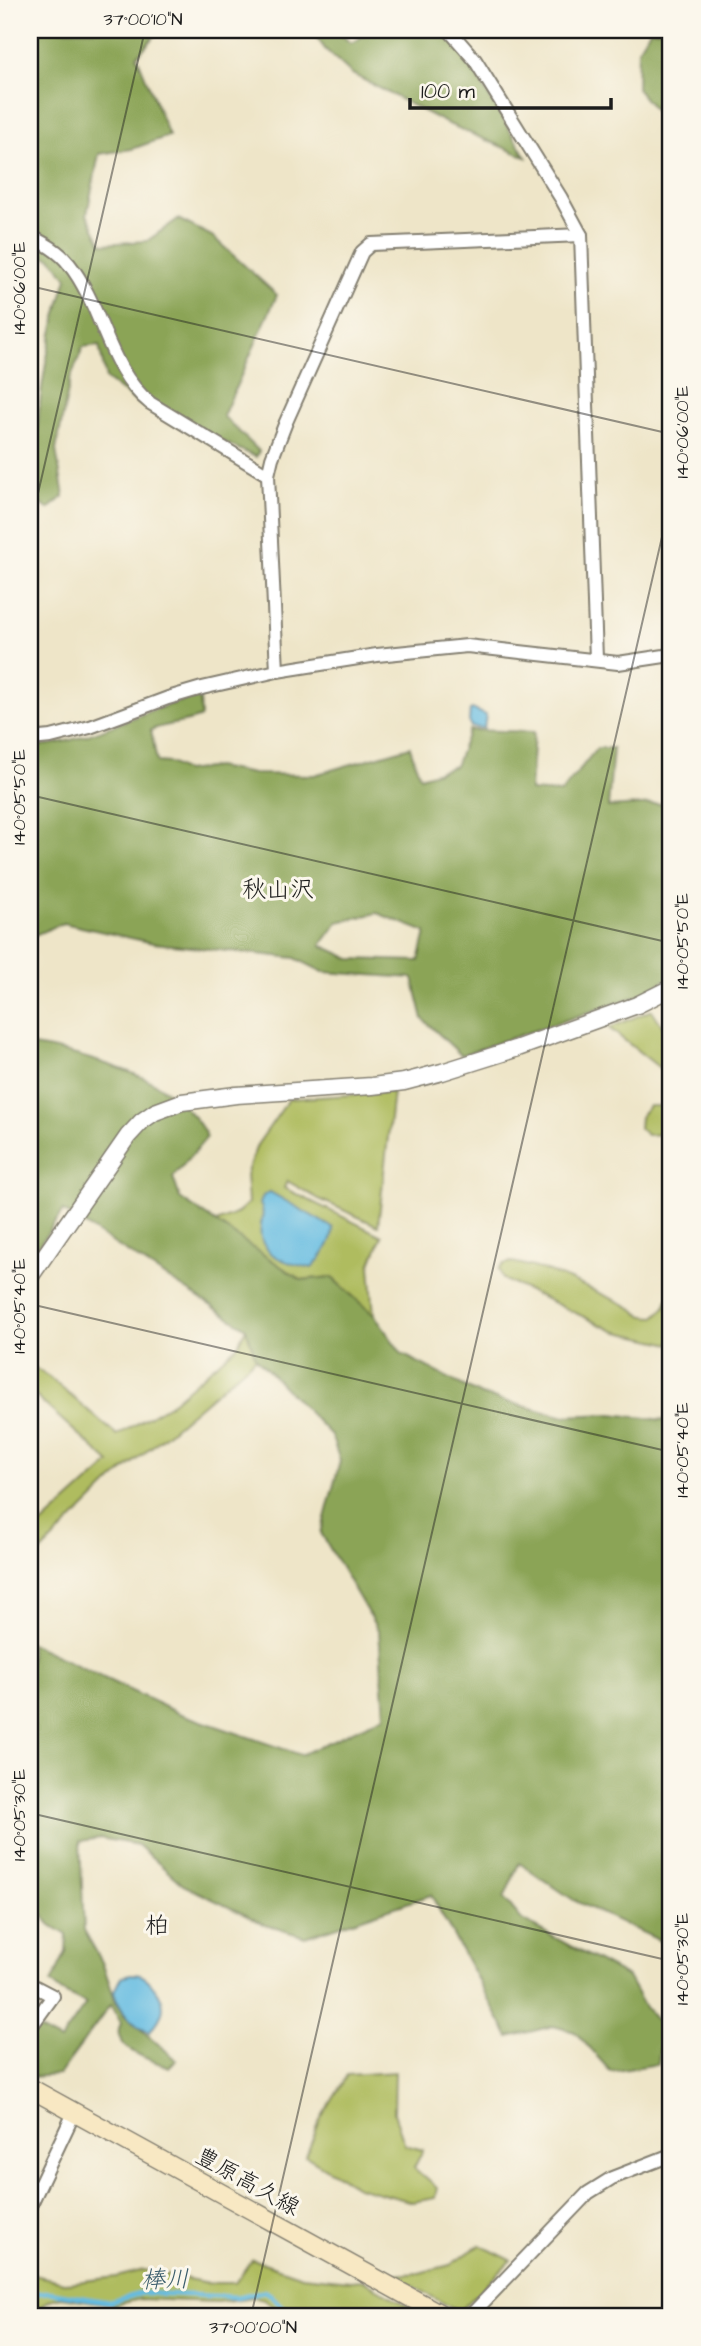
<svg xmlns="http://www.w3.org/2000/svg" width="701" height="2346" font-family="'Architects Daughter','Klee One',sans-serif">
  <rect width="100%" height="100%" fill="#fbf7ec"/>
  <filter id="ink" filterUnits="userSpaceOnUse"><feTurbulence type="fractalNoise" baseFrequency=".0143" numOctaves="2"/><feDisplacementMap in="SourceGraphic" scale="14" xChannelSelector="R" yChannelSelector="G"/><feConvolveMatrix kernelMatrix="1 2 1 2 8 2 1 2 1" color-interpolation-filters="sRGB"/></filter>
  <filter id="wash" filterUnits="userSpaceOnUse"><feTurbulence type="fractalNoise" baseFrequency=".00686" numOctaves="4" result="noise"/><feDisplacementMap in="SourceGraphic" scale="28" xChannelSelector="R" yChannelSelector="G"/><feGaussianBlur stdDeviation="1.57" result="paint"/><feColorMatrix in="noise" values="0 0 0 0 0 0 0 0 0 0 0 0 0 0 0 0 0 1.4 0 .05"/><feComposite in="paint" operator="in"/></filter>
  <g filter="url(#wash)">
    <rect width="100%" height="100%" fill="#eee5c8"/>
    <g fill="#afbc5f" stroke="#666c3e" stroke-width="2" fill-rule="evenodd">
      <path d="M652 1010 671 1039V1077L609 1028Z"/>
      <path d="M393 1092 378 1226 319 1199 287 1181 284 1188 382 1236 370 1266 374 1315 331 1277 301 1280 214 1223 236 1214 248 1203 246 1175 257 1145 289 1099ZM270 1192 333 1228 261 1224Z"/>
      <path d="M649 1106H661L671 1113V1139L664 1134 647 1135 639 1128 640 1117Z"/>
      <path d="M512 1262C551 1269 590 1289 626 1305 641 1312 634 1316 655 1317L665 1307 671 1291V1344L614 1331 503 1279 499 1269 504 1264Z"/>
      <path d="M246 1328 256 1358 114 1479 30 1562V1535L110 1463 30 1391V1365L49 1377 117 1435 169 1405 237 1346Z"/>
      <path d="M395 2072 394 2113 405 2145 423 2150 414 2168 437 2188 435 2198 413 2202 357 2187 306 2156 321 2118 347 2075Z"/>
      <path d="M480 2245 511 2260 459 2312 394 2275 419 2273 450 2265Z"/>
      <path d="M252 2259 302 2276 350 2281 363 2280 426 2316H283L264 2299 254 2297 217 2302 140 2299 115 2305 61 2297 50 2300 30 2314V2274L68 2283 116 2277 144 2270 208 2283H235Z"/>
    </g>
    <g fill="#8ba456" stroke="#546039" stroke-width="2" fill-rule="evenodd">
      <path d="M30 30H160L137 56 169 136 132 149 99 154 87 214 102 244 147 241 178 219 212 236 277 295 223 416 259 451 256 457 139 404 106 379 99 345 83 347 70 380 56 450 64 496 48 509 37 501C33 423 44 352 67 278L51 258 30 253Z"/>
      <path d="M320 30H335L351 43 374 30H442L460 49 526 157 446 123 352 74 325 49 315 35Z"/>
      <path d="M650 30H671V130L637 89 638 49Z"/>
      <path d="M200 697 201 717C184 724 168 723 151 730L157 762 170 763 185 771 216 767 253 774 314 775 410 747 420 777 455 766 469 730 534 732 530 791 561 793 597 748H613L608 807 671 803V977L635 997 461 1055 423 1019 413 978 323 972 295 958 153 943 63 923 30 937V746C89 745 142 707 200 697ZM377 913 426 932 419 961 351 959 321 945 338 922Z"/>
      <path d="M30 1046C60 1048 133 1070 159 1086 175 1096 200 1120 207 1137L173 1177 180 1198 301 1280 331 1277 374 1315 402 1354 481 1395 561 1416 612 1414 671 1421V1946L575 1901 519 1863 504 1898 522 1920 628 1977 644 2006 662 2027 658 2064 611 2072 575 2032 553 2026 509 2037 431 1895 305 1937 266 1925 183 1885 138 1845 100 1838 80 1841 84 1930 102 1962 116 2002 124 2015 177 2060 169 2067C150 2060 108 2048 121 2023L111 2004 59 2075 30 2077V2037L36 2028 60 2041 86 2004 62 1992 51 1983 66 1952 67 1935 51 1925 30 1902V1643L178 1713 301 1755 385 1716 379 1632 321 1533 340 1461 331 1435 256 1358 246 1328 63 1211 30 1258Z"/>
    </g>
    <g fill="#64bbe1" stroke="#406c7e" stroke-width="2">
      <path d="M472 709 486 715 484 728 471 727 469 721 470 710Z"/>
      <path d="M270 1192 333 1228C333 1243 322 1257 312 1268 289 1264 256 1256 261 1226 262 1216 265 1213 260 1204L263 1196Z"/>
      <path d="M131 1974C143 1974 147 1978 154 1987 169 2005 164 2016 149 2032 132 2026 118 2008 114 1991L121 1977Z"/>
    </g>
    <g fill="none" stroke-linecap="round" stroke-linejoin="round">
      <path stroke="#64bbe1" stroke-width="4.5" d="M30 2294 49 2292 109 2302 143 2293 237 2297 264 2291 271 2295 291 2316"/>
    </g>
  </g>
  <g filter="url(#ink)">
    <g fill="none" stroke-linecap="round" stroke-linejoin="round">
      <g stroke="#858072" stroke-width="16">
        <g id="minor">
          <path d="M449 30 475 60 561 198 581 235 596 659"/>
          <path d="M30 236C44 243 59 251 69 264 103 307 107 368 150 403L268 475"/>
          <path d="M277 671 268 475 272 458 286 422 362 252 371 244 581 235"/>
          <path d="M30 739 51 737 90 727 168 698 202 688 277 671 377 655 467 646 618 663 671 655"/>
          <path d="M30 1984 53 1996 30 2028"/>
          <path d="M30 2206 74 2113"/>
          <path d="M470 2316 588 2193 612 2178 671 2155"/>
        </g>
      </g>
      <g stroke="#858072" stroke-width="19">
        <path id="tertiary" d="M30 1277 128 1136 142 1121 155 1112 182 1102 236 1095 372 1086 404 1082 442 1072 515 1049 637 1005 671 988"/>
      </g>
      <g stroke="#858072" stroke-width="21">
        <path id="secondary" d="M30 2088 444 2316"/>
      </g>
      <use href="#minor" stroke="#fff" stroke-width="12"/>
      <use href="#tertiary" stroke="#fff" stroke-width="16"/>
      <use href="#secondary" stroke="#f8e8c3" stroke-width="18"/>
    </g>
  </g>
  <path fill="none" stroke="#1c1c1c" stroke-width="2" stroke-opacity="0.45" d="M30 286 671 434M30 528 145 30M30 795 671 943M30 1304 671 1452M30 1813 671 1961M251 2316 671 498"/>
  <g text-anchor="middle" stroke-width="6" stroke-linejoin="round" paint-order="stroke">
    <g font-size="23" fill="#1c1c1c" stroke="#fbf7ec">
      <text transform="translate(248 2181) rotate(29)" y="8">豊原高久線</text>
    </g>
    <g font-size="24" fill="#1c1c1c" stroke="#fbf7ec">
      <text x="278" y="897">秋山沢</text>
      <text x="157" y="1933">柏</text>
    </g>
    <g font-size="24" font-style="italic" fill="#395c6b" stroke="#fbf7ec">
      <text transform="translate(165 2279) rotate(-1)" y="8">棒川</text>
    </g>
  </g>
  <rect width="701" height="2346" fill="none" stroke="#fbf7ec" stroke-width="77"/>
  <path d="M410 98v10h201v-10" fill="none" stroke="#1c1c1c" stroke-width="3.5"/>
  <text x="421" y="98" font-size="21" fill="#1c1c1c" stroke="#fbf7ec" stroke-width="5" paint-order="stroke">100 m</text>
  <rect x="38" y="38" width="624" height="2270" fill="none" stroke="#1c1c1c" stroke-width="2.5"/>
  <g font-size="18" text-anchor="middle" fill="#1c1c1c">
    <text x="143" y="25">37°00'10"N</text>
    <text transform="translate(19 288) rotate(-90)" y="6">140°06'00"E</text>
    <text transform="translate(682 432) rotate(-90)" y="6">140°06'00"E</text>
    <text transform="translate(19 797) rotate(-90)" y="6">140°05'50"E</text>
    <text transform="translate(682 941) rotate(-90)" y="6">140°05'50"E</text>
    <text transform="translate(19 1306) rotate(-90)" y="6">140°05'40"E</text>
    <text transform="translate(682 1450) rotate(-90)" y="6">140°05'40"E</text>
    <text transform="translate(19 1815) rotate(-90)" y="6">140°05'30"E</text>
    <text transform="translate(682 1959) rotate(-90)" y="6">140°05'30"E</text>
    <text x="253" y="2333">37°00'00"N</text>
  </g>
</svg>
